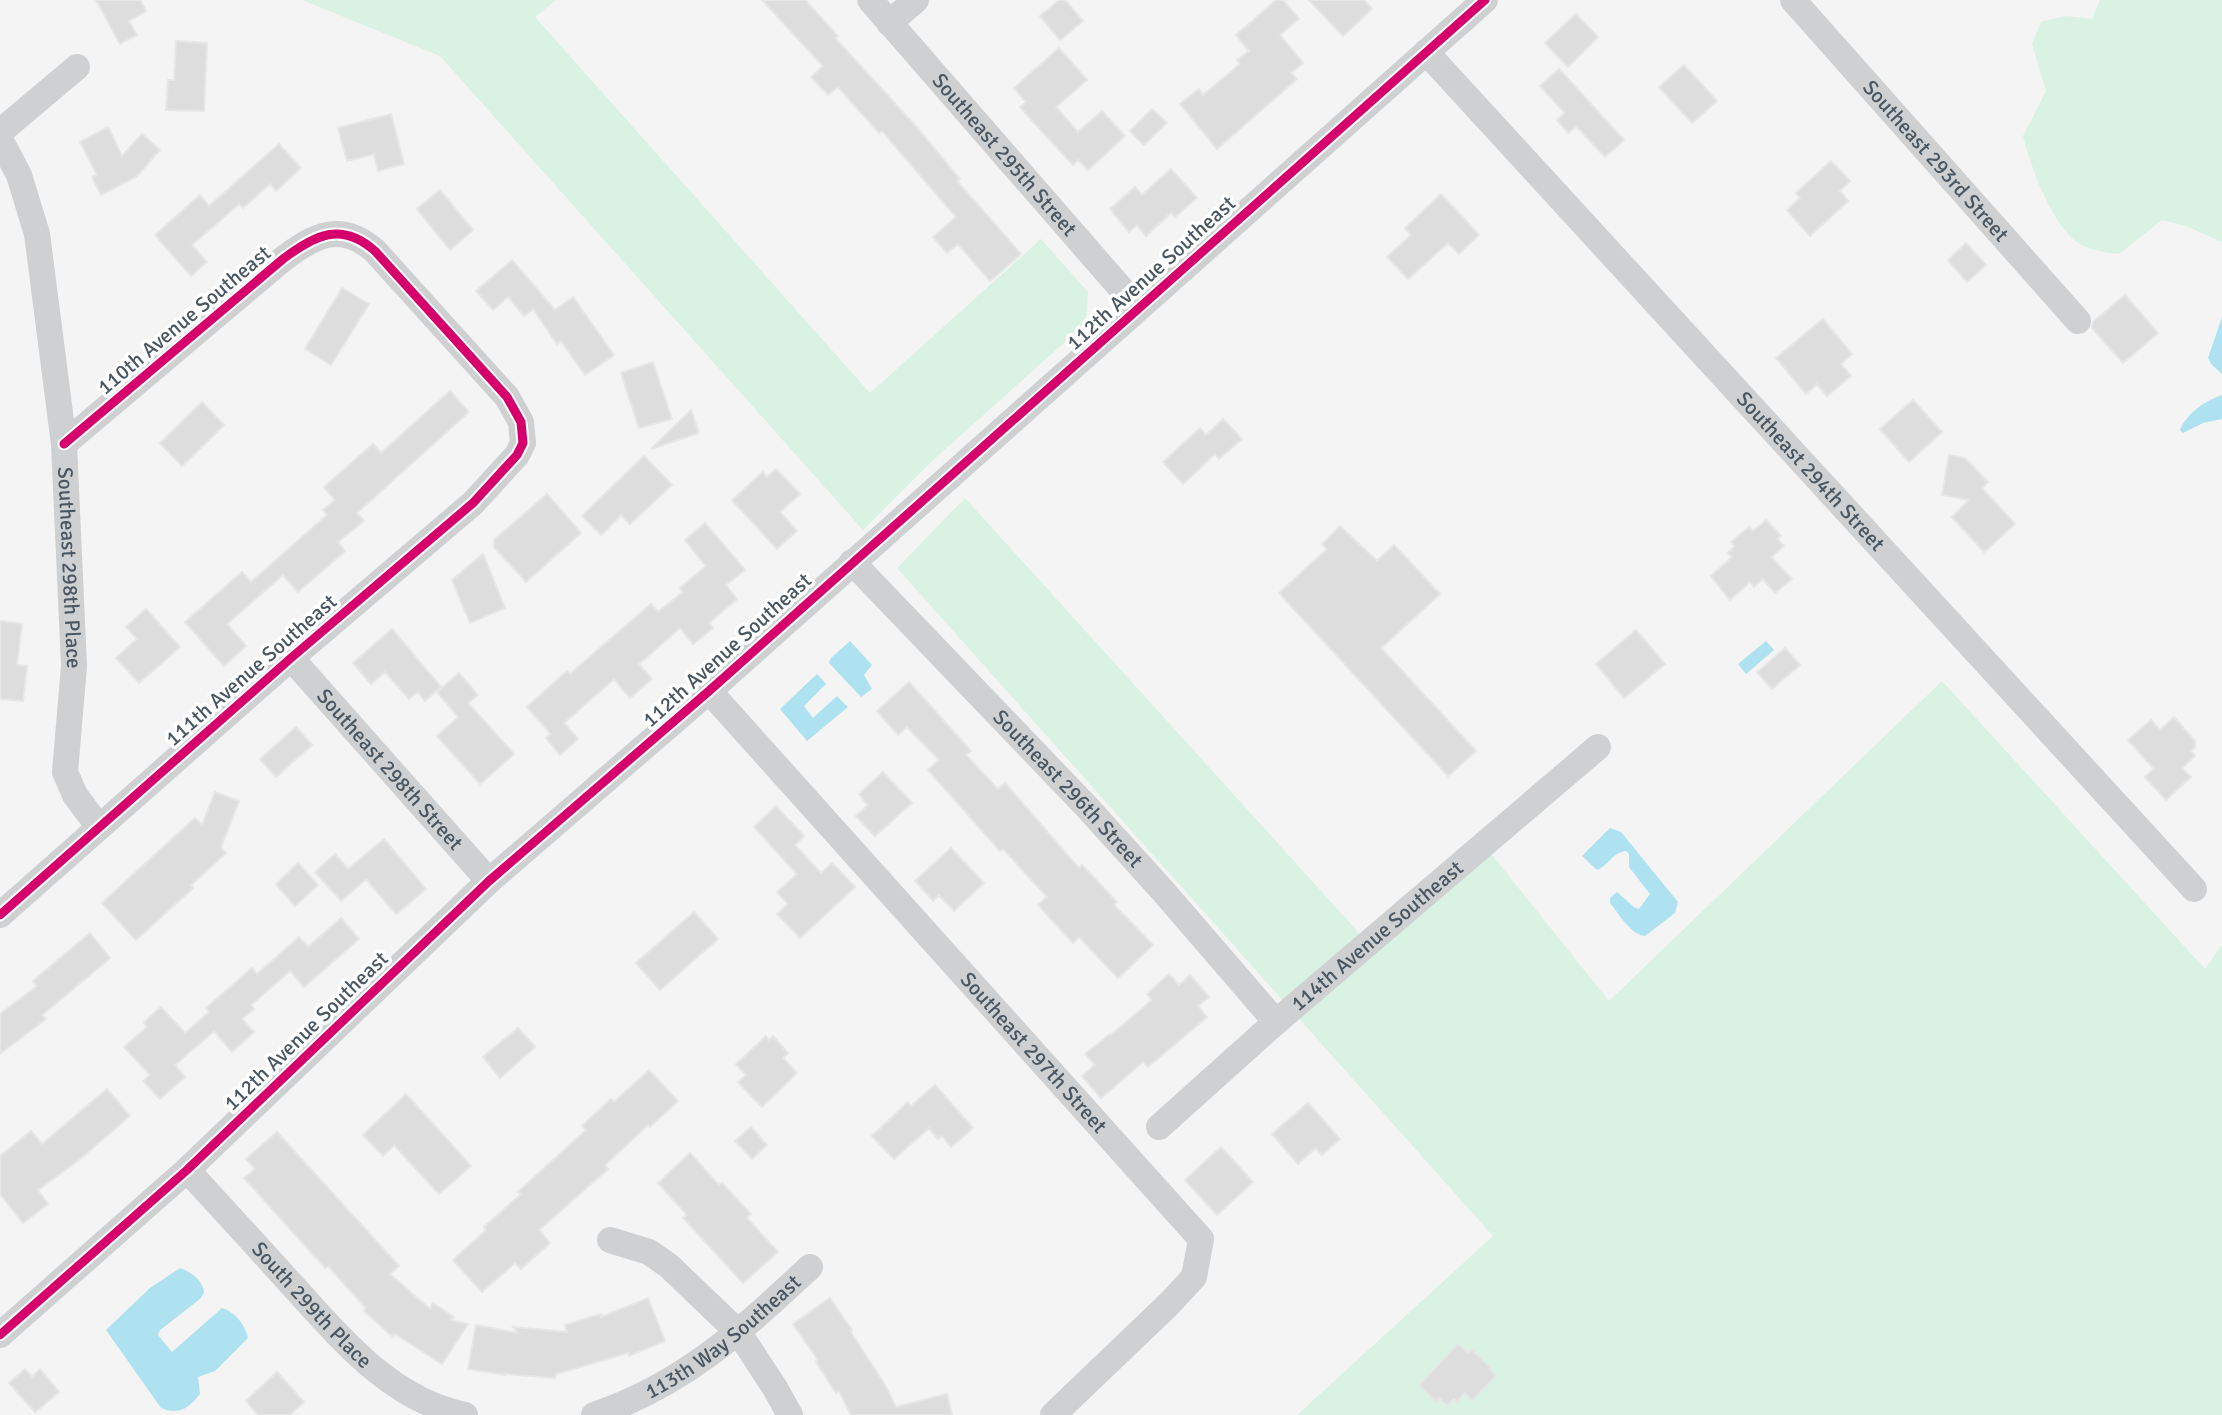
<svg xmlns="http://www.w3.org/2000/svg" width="2222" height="1415" font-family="Signika,sans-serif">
  <rect width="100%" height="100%" fill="#f4f4f4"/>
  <g fill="#d9f2e3">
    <path d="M302 0H556L535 17 870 393 1041 239 1088 292 1086 323 931 462 863 530 440 56Z"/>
    <path d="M2100 0H2222V242L2186 226 2162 220 2119 254C2102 252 2081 249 2069 235 2047 211 2031 167 2023 136L2046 91 2032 44 2041 22 2066 16 2092 19Z"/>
    <path d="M965 498 1360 934 1477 836 1609 1001 1942 681 2205 969 2222 945V1415H1297L1493 1236 897 568Z"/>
  </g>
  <g fill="#aee2f0">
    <path d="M2222 317V374L2212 365 2208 358Z"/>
    <path d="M2222 395V419L2203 423 2183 433 2180 430C2187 413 2205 401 2222 395Z"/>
    <path d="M850 641 872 665 864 675 872 689 861 697 829 663 831 658Z"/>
    <path d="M1766 641 1774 650 1746 674 1738 664Z"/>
    <path d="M817 674 826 684 804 706 813 718 837 696 848 707 807 741 780 709Z"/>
    <path d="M1610 828 1621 832 1678 902 1675 913 1645 936C1630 934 1620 915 1610 903V898L1617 892 1634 907 1639 909 1650 894 1629 867V854L1626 851C1613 852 1608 866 1597 870L1582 856Z"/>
    <path d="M180 1268C191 1272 203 1280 204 1293L200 1299 160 1330 158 1335 172 1352 222 1308C235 1312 245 1324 248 1338L215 1371 198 1377 200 1394C188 1409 179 1415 161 1408L106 1330 150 1288Z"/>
  </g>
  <g fill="#ddddde" stroke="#e5e6e7" stroke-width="2">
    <path d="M96 0H140L146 11 129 21 137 35 120 44Z"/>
    <path d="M762 0H805L838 36 835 38 913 123 960 179 957 181 1021 254 990 281 958 244 947 253 933 237 956 217 882 131 879 133 838 87 828 95 811 77 823 66Z"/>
    <path d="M1059 0H1065L1083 21 1060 40 1040 16Z"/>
    <path d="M1276 0H1283L1299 19 1280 35 1303 63 1291 73 1297 79 1217 149 1180 104 1199 89 1203 95 1240 64 1237 60 1249 51 1236 35Z"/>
    <path d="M1309 0H1364L1372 9 1343 36Z"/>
    <path d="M1576 14 1598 37 1568 67 1545 43Z"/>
    <path d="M176 41 207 43 204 111 166 110 168 80H174Z"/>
    <path d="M1059 48 1087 80 1056 107 1078 132 1102 111 1125 136 1088 170 1078 160 1073 165 1036 125 1020 107 1026 102 1014 88Z"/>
    <path d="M1684 65 1717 101 1692 123 1659 87Z"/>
    <path d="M1559 69 1624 140 1605 157 1576 126 1568 133 1557 120 1565 113 1540 86Z"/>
    <path d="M1152 109 1167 123 1144 145 1130 131Z"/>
    <path d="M391 114 404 164 378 171 374 154 347 161 338 128Z"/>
    <path d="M108 127 122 156 142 134 160 150 136 177 101 195 92 177 97 175 80 142Z"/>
    <path d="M279 144 301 168 276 191 270 184 243 208 239 204 192 245 207 262 191 276 155 235 200 195 209 206Z"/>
    <path d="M1831 161 1850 181 1840 191 1848 201 1810 236 1787 210 1800 198 1796 193Z"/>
    <path d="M1171 169 1197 198 1175 217 1171 213 1146 236 1137 225 1129 232 1110 209 1135 187 1142 195Z"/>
    <path d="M440 190 473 230 450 250 417 209Z"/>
    <path d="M1441 194 1479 235 1459 254 1448 243 1408 279 1387 257 1411 235 1405 228Z"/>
    <path d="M1966 243 1986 265 1967 282 1948 260Z"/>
    <path d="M512 260 555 310 573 297 614 355 585 375 561 341 557 344 533 309 524 316 508 297 493 310 476 291Z"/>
    <path d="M342 288 369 304 331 365 305 349Z"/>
    <path d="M2125 295 2158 333 2123 363 2092 328 2093 322Z"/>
    <path d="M1823 319 1852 354 1841 364 1851 376 1827 396 1817 384 1806 394 1776 358Z"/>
    <path d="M653 362 672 419 639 428 621 373Z"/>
    <path d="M450 391 469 412 357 513 364 521 338 542 345 551 298 592 283 575 227 624 246 646 224 666 185 622 242 572 251 582 327 515 323 510 335 500 324 487 373 444 381 453Z"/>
    <path d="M1913 400 1942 432 1909 462 1880 429Z"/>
    <path d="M202 402 224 425 182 466 160 443Z"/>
    <path d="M691 410 699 433 651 449Z"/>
    <path d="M1223 419 1242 439 1219 459 1215 454 1183 484 1163 462 1200 428 1206 435Z"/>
    <path d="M1949 455 1965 458 1988 482 1982 488 2015 524 1984 552 1952 517 1969 500 1942 495Z"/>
    <path d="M644 456 672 485 630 524 621 515 601 535 582 516Z"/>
    <path d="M776 469 800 494 780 512 797 531 777 549 732 500 763 472 767 477Z"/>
    <path d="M547 494 581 533 526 582 494 547V540Z"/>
    <path d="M1766 520 1781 536 1777 539 1784 546 1771 557 1792 579 1775 593 1763 579 1754 587 1750 582 1730 600 1711 576 1732 557 1728 553 1735 546 1731 542 1749 527 1753 531Z"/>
    <path d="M705 523 745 570 726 585 737 599 709 623 713 628 693 644 680 628 639 664 652 679 630 698 614 679 564 723 578 739 560 755 546 738 551 734 527 707 567 671 570 674 651 604 658 612 683 592 680 588 706 566 685 540Z"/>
    <path d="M1340 526 1377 561 1394 545 1440 594 1381 648 1476 751 1448 776 1279 593 1327 549 1322 544Z"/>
    <path d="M483 554 505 608 470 623 452 580Z"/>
    <path d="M146 609 180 647 139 683 116 658 137 639 126 627Z"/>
    <path d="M0 621 22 624 17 665 27 666 23 701 0 699Z"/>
    <path d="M392 629 441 687 425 701 418 692 409 699 385 672 371 684 353 663Z"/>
    <path d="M1636 630 1665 664 1624 698 1596 664Z"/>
    <path d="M1785 648 1800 665 1772 689 1757 672Z"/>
    <path d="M459 673 478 695 468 703 514 754 480 784 437 736 458 717 437 692Z"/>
    <path d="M909 682 971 751 966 755 998 789 1005 783 1079 868 1082 865 1117 902 1114 905 1153 945 1118 978 1079 937 1073 943 1038 905 1047 897 1003 849 1000 851 928 770 939 760 907 727 898 735 877 711Z"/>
    <path d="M2174 717 2195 741V747L2191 751 2195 756 2182 768 2191 777 2166 800 2145 777 2154 769 2128 740 2151 720 2160 730Z"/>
    <path d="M296 727 312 745 276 777 260 759Z"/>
    <path d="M883 772 912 803 875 836 856 816 868 805 859 794Z"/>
    <path d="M215 792 239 801 221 847 226 853 191 885 193 888 136 940 102 903 195 818 202 825Z"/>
    <path d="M776 806 804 836 795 845 821 873 832 863 855 887 800 938 777 914 788 904 777 892 797 874 754 827Z"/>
    <path d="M384 839 426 889 396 914 366 879 341 901 315 872 335 854 348 869Z"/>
    <path d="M951 848 984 883 954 911 939 895 933 901 915 881Z"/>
    <path d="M298 863 318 885 295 906 276 884Z"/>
    <path d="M694 912 718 939 660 990 636 963Z"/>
    <path d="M341 918 359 939 304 987 290 971 251 1005 254 1009 242 1019 254 1032 232 1052 214 1031 175 1065 185 1077 160 1099 143 1081 150 1075 124 1047 147 1027 144 1022 161 1007 185 1033 209 1012 206 1008 252 968 257 974 299 937 308 947Z"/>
    <path d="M90 933 110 958 42 1015 46 1019 0 1054V1014L37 986 33 981Z"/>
    <path d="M1169 974 1179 985 1190 975 1209 997 1198 1006 1207 1017 1148 1067 1143 1062 1101 1098 1082 1076 1095 1065 1085 1054 1110 1034 1111 1035 1152 1000 1147 994Z"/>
    <path d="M518 1028 535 1047 500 1078 483 1057Z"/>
    <path d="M766 1036 769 1040 773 1036 788 1053 783 1058 797 1073 762 1107 738 1082 746 1075 736 1064Z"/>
    <path d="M649 1070 678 1101 650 1127 648 1125 605 1165 608 1169 539 1230 550 1243 521 1269 515 1263 482 1292 453 1260 486 1230 484 1227 521 1194 518 1192 586 1130 582 1126 611 1099 614 1102Z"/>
    <path d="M935 1085 973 1128 951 1147 942 1136 938 1139 929 1128 894 1159 872 1136 908 1102 911 1106Z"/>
    <path d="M107 1089 130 1116 79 1160 38 1190 48 1204 23 1223 0 1194V1156L31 1131 42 1144Z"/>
    <path d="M406 1094 471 1166 439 1194 394 1145 383 1156 363 1135Z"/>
    <path d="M1308 1103 1340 1139 1322 1155 1316 1148 1298 1164 1272 1134Z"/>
    <path d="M751 1127 767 1145 752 1159 735 1141Z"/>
    <path d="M277 1132 399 1266 390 1274 430 1309 433 1303 454 1317 450 1320 468 1324 442 1364 395 1334 393 1337 364 1311 366 1308 328 1266 325 1268 244 1178 255 1169 246 1159Z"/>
    <path d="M1221 1147 1253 1182 1217 1215 1185 1180Z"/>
    <path d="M690 1153 719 1185 722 1183 751 1214 747 1218 778 1252 743 1283 683 1218 687 1215 658 1183Z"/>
    <path d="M648 1298 665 1341 629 1356 628 1353 556 1374 555 1378 505 1374V1375L468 1369 476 1325 518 1333 513 1327 567 1332 565 1325 601 1314V1317Z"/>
    <path d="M830 1298 852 1330 850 1331 884 1383 896 1407 947 1394 952 1415H851L839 1391 836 1393 816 1362 818 1360 793 1324Z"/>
    <path d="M1458 1344 1467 1352 1472 1350 1491 1368 1490 1369 1496 1376 1472 1401 1465 1393 1457 1402 1454 1399 1447 1406 1439 1398 1436 1402 1419 1385Z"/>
    <path d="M25 1369 32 1377 40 1369 59 1392 35 1412 9 1383Z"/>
    <path d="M277 1372 304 1402 290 1415H258L246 1401Z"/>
  </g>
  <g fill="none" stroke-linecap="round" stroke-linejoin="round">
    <g stroke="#ced0d2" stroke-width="26">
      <path id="s1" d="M870 0 1138 308"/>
      <path id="s2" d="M1793 0 2078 321"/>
      <path d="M889 23 916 0"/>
      <path id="s3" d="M1426 52 2194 889"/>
      <path d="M0 132 77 67"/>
      <path id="s4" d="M0 139 19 175 37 234 64 444 74 666 65 772 75 795 98 826"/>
      <path id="s5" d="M852 562 1085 805 1163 891 1276 1022"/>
      <path id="s6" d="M291 658 489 881"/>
      <path id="s7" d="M709 691 1201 1239 1194 1277 1169 1304 1053 1415"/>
      <path d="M0 915 291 658 473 503 517 455 523 443 521 422 507 397 375 251C341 221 315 235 283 259L64 444"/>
      <path id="s8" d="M1159 1127 1276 1022 1598 747"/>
      <path id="s9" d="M187 1170C222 1208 257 1246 292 1285 341 1338 390 1400 465 1415"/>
      <path d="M610 1240 649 1252 669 1266 739 1333 775 1388 790 1415"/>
      <path d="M0 1335 187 1170 489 881 709 691 1485 0"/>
      <path id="s10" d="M594 1415C684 1385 742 1330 810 1267"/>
    </g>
    <g stroke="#fff" stroke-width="13">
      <g id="cycleway">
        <path d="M0 915 291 658 473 503 517 455 523 443 521 422 507 397 375 251C341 221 315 235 283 259L64 444"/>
        <path d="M0 1335 187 1170 489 881 709 691 1485 0"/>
      </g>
    </g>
    <use href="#cycleway" stroke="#d6006c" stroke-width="9"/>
  </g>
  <g text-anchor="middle" stroke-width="7" stroke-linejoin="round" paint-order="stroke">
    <g font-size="21" fill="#4a5661" stroke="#fff">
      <text dy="7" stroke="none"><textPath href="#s1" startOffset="205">Southeast 295th Street</textPath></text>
      <text dy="7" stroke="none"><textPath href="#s2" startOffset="215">Southeast 293rd Street</textPath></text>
      <text transform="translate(1151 273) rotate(-42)" y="7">112th Avenue Southeast</text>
      <text transform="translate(184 320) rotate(-40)" y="7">110th Avenue Southeast</text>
      <text dy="7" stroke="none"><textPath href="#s3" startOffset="569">Southeast 294th Street</textPath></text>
      <text dy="7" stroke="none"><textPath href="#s4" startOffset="438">Southeast 298th Place</textPath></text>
      <text transform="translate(727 650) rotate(-42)" y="7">112th Avenue Southeast</text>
      <text transform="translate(251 670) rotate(-41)" y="7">111th Avenue Southeast</text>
      <text dy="7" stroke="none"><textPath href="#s6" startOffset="149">Southeast 298th Street</textPath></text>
      <text dy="7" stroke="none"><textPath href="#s5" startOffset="313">Southeast 296th Street</textPath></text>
      <text dy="7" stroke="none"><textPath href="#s8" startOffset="290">114th Avenue Southeast</textPath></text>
      <text transform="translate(306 1031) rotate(-44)" y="7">112th Avenue Southeast</text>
      <text dy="7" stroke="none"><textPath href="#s7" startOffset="486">Southeast 297th Street</textPath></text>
      <text dy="7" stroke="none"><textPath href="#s9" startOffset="184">South 299th Place</textPath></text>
      <text dy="7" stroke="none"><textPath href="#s10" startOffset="152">113th Way Southeast</textPath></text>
    </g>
  </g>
</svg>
